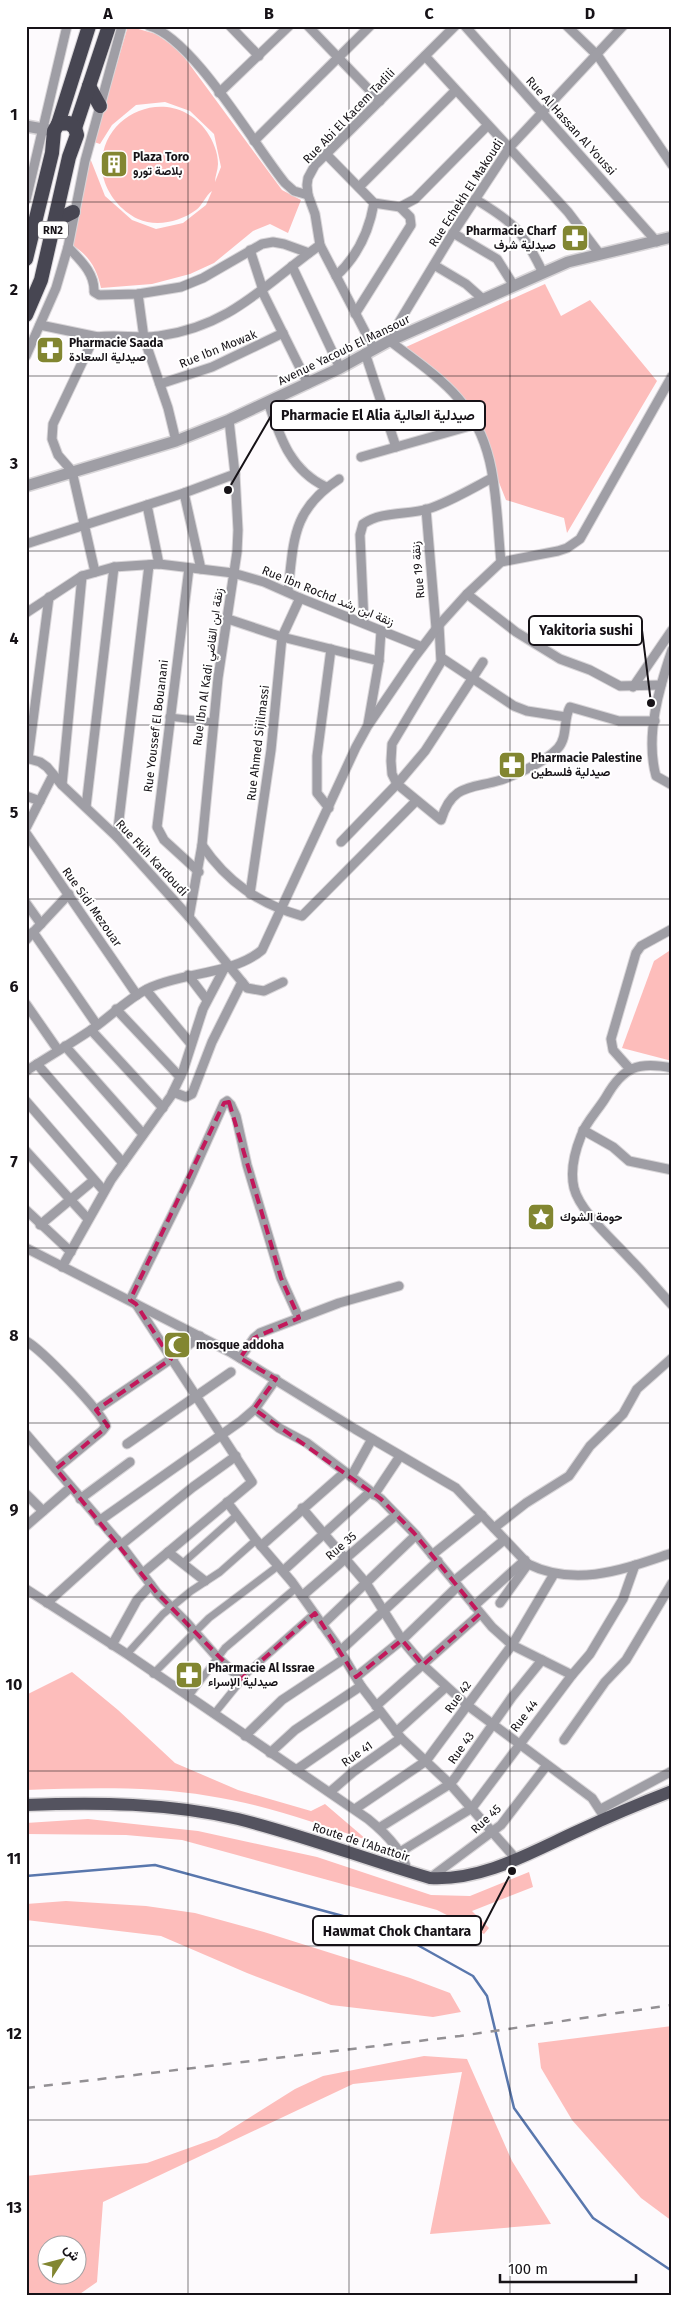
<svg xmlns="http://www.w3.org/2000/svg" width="698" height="2322" font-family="'Fira Sans',Vazirmatn,sans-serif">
  <rect width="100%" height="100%" fill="#fdfafd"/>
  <g fill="#fdbdbb" fill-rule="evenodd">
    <path d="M128 26 156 34 179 50 282 190 301 200 288 233 270 224 253 231 214 263 190 274 152 284 101 288C97 269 89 255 72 245L90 158 105 196 132 220 156 229 183 223 206 205 212 191C206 195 202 206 196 210 180 222 156 227 138 219 121 211 107 194 103 176 92 115 171 80 207 132 213 141 218 152 218 164 218 170 215 176 215 182L221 167 214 134 190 111 165 102 136 105 112 125 100 144 94 142Z"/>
    <path d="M545 284 561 316 590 300 657 381 567 533 564 518 506 500 468 405 406 347Z"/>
    <path d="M672 949V1061L622 1048 654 961Z"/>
    <path d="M72 1672 118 1710 175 1763 238 1790 311 1811 325 1804 367 1840C315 1823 263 1804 209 1796 148 1786 87 1788 26 1790V1695Z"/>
    <path d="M88 1819 198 1831 317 1857 431 1895 470 1896 529 1872 533 1887 472 1911 489 1928 484 1934 437 1910 182 1840 126 1835 26 1834V1823Z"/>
    <path d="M66 1901 146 1906 195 1913 264 1932 410 1978 450 1993 461 2012 433 2017 331 2005 247 1973 161 1936 26 1920V1904Z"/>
    <path d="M672 2026V2221L641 2198 572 2120 541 2068 538 2043Z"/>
    <path d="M424 2056 467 2059 512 2161 551 2224 430 2234 462 2072 353 2084 103 2202 97 2282 77 2296H26V2176L147 2163 217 2138 295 2089 323 2076ZM48 2244H78V2274H48Z"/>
  </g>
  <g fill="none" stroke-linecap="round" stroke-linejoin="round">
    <path stroke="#5977ad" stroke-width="2.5" d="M26 1876 155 1865 387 1928 473 1976 487 1996 514 2108 593 2218 672 2271"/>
    <g stroke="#d8d5d8" stroke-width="9">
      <g id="pedestrian">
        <path d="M169 717 213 722"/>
        <path d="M183 1563 237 1515"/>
        <path d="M127 1654 163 1614 191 1591 220 1572 256 1540"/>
        <path d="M153 1674 209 1618 278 1566"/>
        <path d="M188 1697 225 1648 296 1588"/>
        <path d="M214 1714 248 1672 315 1613"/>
      </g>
    </g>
    <g stroke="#d8d5d8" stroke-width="11">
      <g id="minor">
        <path d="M149 26C193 38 254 145 285 183L294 191 308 195"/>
        <path d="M230 26 259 56"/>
        <path d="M308 26 380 101"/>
        <path d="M465 26 657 242"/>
        <path d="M567 26 598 56 672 165"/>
        <path d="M425 56 568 212 599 253"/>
        <path d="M219 93 289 26"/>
        <path d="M254 141 370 26"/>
        <path d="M326 154 374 203 400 207 415 199 487 126"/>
        <path d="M359 187 455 91"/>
        <path d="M475 199C515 223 523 231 543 273"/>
        <path d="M26 200 67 26"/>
        <path d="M453 233 497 259 514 286"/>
        <path d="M68 247C80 260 95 273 94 292L99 295 138 294 181 287 203 278 262 244 273 242 284 244 309 253"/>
        <path d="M250 250 263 290"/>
        <path d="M434 265 466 284 484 300"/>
        <path d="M292 266 340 368"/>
        <path d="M336 276C358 256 369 232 374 203"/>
        <path d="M262 291 308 384"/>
        <path d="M138 294 144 338 168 408 176 441"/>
        <path d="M355 314 411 225 410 217 400 207"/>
        <path d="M40 325 98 337"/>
        <path d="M390 341C413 359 439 376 458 398 499 445 495 503 501 562"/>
        <path d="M387 342 453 233 509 148 623 26"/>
        <path d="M374 349 320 245 315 214 308 195 307 185 308 178 315 165 455 26"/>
        <path d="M365 353 396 447"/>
        <path d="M26 356 56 288 68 247 85 161 122 26"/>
        <path d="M160 384 212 367 283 333"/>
        <path d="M268 402C280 437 290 470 326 487"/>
        <path d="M361 457 477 424"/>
        <path d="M184 493 201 569"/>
        <path d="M147 505 159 564"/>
        <path d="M426 509 436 628"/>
        <path d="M26 544 184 493 235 474"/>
        <path d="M189 568 157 827 164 840 199 872"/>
        <path d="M95 572 72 471 58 455 52 439 53 424 90 346 98 337C118 334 138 339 159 336 231 326 264 285 320 245"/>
        <path d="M288 591C294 539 292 510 339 479"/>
        <path d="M467 594 516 632 560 659 590 670 620 686 661 685"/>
        <path d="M26 613 82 576 114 567 159 564 233 573 264 582 300 598 422 647"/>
        <path d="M228 619 282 637 379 661"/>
        <path d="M364 623 360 535 363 524C382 511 407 515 428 509 450 502 471 489 492 478"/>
        <path d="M439 625 441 662 392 744 391 761 392 774 397 784 441 820C452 783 472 789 501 780 520 773 544 763 558 748 568 737 563 719 570 707L619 721H655"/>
        <path d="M672 650C659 688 645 736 656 776L672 785"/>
        <path d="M442 658 514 706 527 711 566 717"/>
        <path d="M633 687 672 630"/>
        <path d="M368 724 379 661 381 631"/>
        <path d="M26 758 40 762 47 767 62 785 117 837 189 917 247 988 264 991 283 982"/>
        <path d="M28 759 49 597"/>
        <path d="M62 785 82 576"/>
        <path d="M26 796 40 801"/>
        <path d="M86 807 114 567"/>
        <path d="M329 808 317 793V756L331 649"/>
        <path d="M26 828 53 775"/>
        <path d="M26 833 137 995"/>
        <path d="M117 837 149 565"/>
        <path d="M341 842 397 784 425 751 483 662"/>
        <path d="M202 845C227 882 259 904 302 916L416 801"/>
        <path d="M250 894 271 750 282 637 300 598"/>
        <path d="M26 903 41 924"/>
        <path d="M189 917 202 845 218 678 237 552 238 530 235 474 229 420"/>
        <path d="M33 932 97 1025"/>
        <path d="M26 940 69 894"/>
        <path d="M188 975 207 1000"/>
        <path d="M146 990 191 1044"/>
        <path d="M26 1004 58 1050"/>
        <path d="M116 1009 180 1077"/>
        <path d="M91 1030 163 1108"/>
        <path d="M65 1046 143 1134"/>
        <path d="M37 1064 123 1163"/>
        <path d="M672 1068C638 1061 623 1067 606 1097 599 1109 585 1123 581 1136 575 1151 570 1171 574 1188 580 1212 614 1241 631 1260 645 1274 658 1290 672 1305"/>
        <path d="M630 1069 613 1050 611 1039 636 953 641 946 672 929"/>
        <path d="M26 1071C48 1057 70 1044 91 1030 110 1017 126 1000 147 989 181 972 233 975 262 950L356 747 367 727 414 658 439 625 467 594 501 562 558 551 567 548 580 539 672 376"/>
        <path d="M173 1092 186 1097 192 1094 212 1042 242 982"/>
        <path d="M26 1101 104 1191"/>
        <path d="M583 1130 613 1147 629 1161 672 1170"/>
        <path d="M26 1151 88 1219"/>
        <path d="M26 1210 71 1252"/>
        <path d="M40 1225 94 1180"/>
        <path d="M26 1248 230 1352 355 1429 456 1488 528 1564C577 1588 624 1569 672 1553"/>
        <path d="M62 1267 111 1180 171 1096 183 1071 203 1009 225 967"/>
        <path d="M130 1300 189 1181 224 1103 227 1101 231 1105 236 1116 247 1165 281 1278 299 1318"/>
        <path d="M136 1304 252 1482 143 1573"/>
        <path d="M26 1341C42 1350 100 1410 106 1426L102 1431 56 1469"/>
        <path d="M240 1358 254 1338 260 1333 339 1303 399 1286"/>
        <path d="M255 1409 279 1428 307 1443 381 1499 414 1533 492 1627 512 1645 572 1675"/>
        <path d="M96 1410 171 1359 200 1336"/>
        <path d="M26 1434 121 1545 157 1593 187 1623 217 1657 241 1679"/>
        <path d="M127 1444 231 1372"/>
        <path d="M351 1477 372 1439"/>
        <path d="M26 1494 43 1511"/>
        <path d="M374 1495 400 1456"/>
        <path d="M80 1499 130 1462"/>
        <path d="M227 1502 256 1540 292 1582 336 1644 361 1686 401 1738 450 1784 516 1859"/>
        <path d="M302 1508 366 1583 402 1640 423 1665 467 1705 592 1798 605 1818"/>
        <path d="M99 1521 241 1421 255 1409 276 1379"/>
        <path d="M26 1526 71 1487"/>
        <path d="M494 1528 526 1503 569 1476 590 1446 623 1414 637 1389 672 1358"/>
        <path d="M121 1545 193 1487 236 1456"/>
        <path d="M261 1546 344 1473"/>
        <path d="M168 1552 205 1581"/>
        <path d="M432 1555 482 1515"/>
        <path d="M283 1571 370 1492"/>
        <path d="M454 1581 504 1540"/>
        <path d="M26 1589 127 1654 368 1819C384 1832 404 1851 407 1871"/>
        <path d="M302 1596 396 1515"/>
        <path d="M47 1603 117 1540"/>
        <path d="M500 1603 528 1564"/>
        <path d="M474 1606 525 1560"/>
        <path d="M322 1625 416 1535"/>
        <path d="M112 1645 137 1600 151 1585"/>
        <path d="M340 1651 438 1561"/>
        <path d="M356 1677 402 1640 458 1586"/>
        <path d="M376 1706 480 1614"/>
        <path d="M396 1732 446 1687"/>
        <path d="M245 1736 282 1700 344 1659"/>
        <path d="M564 1740 605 1682 626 1660 672 1583"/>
        <path d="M270 1753 295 1730 361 1686"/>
        <path d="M296 1770 380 1712"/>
        <path d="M330 1792 353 1772 401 1738"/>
        <path d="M355 1809 426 1761 512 1645 554 1574"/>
        <path d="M601 1809 672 1771"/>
        <path d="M379 1828 450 1784 455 1778 512 1697 542 1660"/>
        <path d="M400 1852 472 1808 572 1675 590 1654 623 1599 635 1565"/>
        <path d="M430 1878 501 1825 547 1765"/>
      </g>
    </g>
    <g stroke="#d8d5d8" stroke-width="14">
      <g id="tertiary">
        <path d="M26 126 54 131"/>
        <path d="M26 486 176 441 229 420 340 368 387 342 568 262 672 237"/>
      </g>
    </g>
    <g stroke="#d8d5d8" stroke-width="15">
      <path id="primary" d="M26 1805C97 1802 169 1803 238 1819 303 1835 365 1859 430 1878 484 1881 533 1851 580 1830 610 1816 641 1803 672 1791"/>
    </g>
    <g stroke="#d8d5d8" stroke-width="16">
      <g id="trunk">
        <path d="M89 86 100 106"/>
        <path d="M58 124 89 26"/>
        <path d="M75 128 109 26"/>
        <path d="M55 221 73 212"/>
        <path d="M26 259 52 153 54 131 58 124 69 123 75 128 77 135 69 157 41 280 26 315"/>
      </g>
    </g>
    <use href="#pedestrian" stroke="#9f9ea5" stroke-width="7"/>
    <use href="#minor" stroke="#9f9ea5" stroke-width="9"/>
    <use href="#tertiary" stroke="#9f9ea5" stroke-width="11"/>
    <use href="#primary" stroke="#54535f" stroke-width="12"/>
    <use href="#trunk" stroke="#474652" stroke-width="14"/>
    <path stroke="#939094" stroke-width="2.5" stroke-dasharray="9 9" stroke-linecap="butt" d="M26 2088 460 2036 672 2005"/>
  </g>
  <path fill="none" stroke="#c2185b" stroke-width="4" stroke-dasharray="10 6" stroke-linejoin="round" d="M229 1102 281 1278 299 1318 254 1338 240 1358 276 1379 254 1409 381 1499 414 1533 480 1614 423 1665 402 1640 356 1677 315 1613 241 1679 157 1593 56 1469 108 1426 96 1410 171 1359 136 1304 130 1300 224 1103Z"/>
  <path fill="none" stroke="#161217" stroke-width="1" stroke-opacity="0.55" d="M188 26V2296M349 26V2296M510 26V2296M26 202H672M26 376H672M26 551H672M26 725H672M26 899H672M26 1074H672M26 1248H672M26 1423H672M26 1597H672M26 1771H672M26 1946H672M26 2120H672"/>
  <defs>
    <g id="building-square" transform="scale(1.4375)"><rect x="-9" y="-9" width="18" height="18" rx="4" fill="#828631" stroke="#fff"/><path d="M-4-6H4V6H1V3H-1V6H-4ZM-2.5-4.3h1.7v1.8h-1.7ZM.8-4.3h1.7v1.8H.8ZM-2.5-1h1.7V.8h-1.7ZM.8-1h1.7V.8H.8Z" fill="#fff"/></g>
    <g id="pharmacy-square" transform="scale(1.4375)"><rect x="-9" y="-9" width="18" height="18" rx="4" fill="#828631" stroke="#fff"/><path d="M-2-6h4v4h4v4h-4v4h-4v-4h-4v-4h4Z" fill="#fff"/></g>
    <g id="sight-square" transform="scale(1.4375)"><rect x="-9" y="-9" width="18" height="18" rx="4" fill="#828631" stroke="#fff"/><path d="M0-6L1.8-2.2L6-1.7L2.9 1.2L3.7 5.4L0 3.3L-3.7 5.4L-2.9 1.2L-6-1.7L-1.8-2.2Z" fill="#fff"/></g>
    <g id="mosque-square" transform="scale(1.4375)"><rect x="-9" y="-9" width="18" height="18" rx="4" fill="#828631" stroke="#fff"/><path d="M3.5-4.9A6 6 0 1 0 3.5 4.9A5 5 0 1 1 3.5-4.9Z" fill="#fff"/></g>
  </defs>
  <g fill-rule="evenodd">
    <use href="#building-square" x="114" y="164"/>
    <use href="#pharmacy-square" x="575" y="238"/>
    <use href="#pharmacy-square" x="50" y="350"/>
    <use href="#pharmacy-square" x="512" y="765"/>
    <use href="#sight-square" x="541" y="1217"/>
    <use href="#mosque-square" x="177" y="1345"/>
    <use href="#pharmacy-square" x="189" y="1675"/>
  </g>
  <g text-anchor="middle" stroke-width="4" stroke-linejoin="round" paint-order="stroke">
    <rect fill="#fff" stroke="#5c595d" stroke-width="1" x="38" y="221.5" width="30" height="17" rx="4"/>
    <g font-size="11" font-weight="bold" fill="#161217">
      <text x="53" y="234">RN2</text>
    </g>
    <g font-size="12" fill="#161217" stroke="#fff">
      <text transform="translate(349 116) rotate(-46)" y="4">Rue Abi El Kacem Tadili</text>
      <text transform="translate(571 126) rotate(48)" y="4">Rue Al Hassan Al Youssi</text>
      <text transform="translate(466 193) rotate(-57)" y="4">Rue Echekh El Makoudi</text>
      <text transform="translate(218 349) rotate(-22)" y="4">Rue Ibn Mowak</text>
      <text transform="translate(344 350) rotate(-26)" y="4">Avenue Yacoub El Mansour</text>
      <text transform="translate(418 570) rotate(-95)" y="4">Rue 19 زنقة</text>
      <text transform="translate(328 596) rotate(22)" y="4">Rue Ibn Rochd زنقة ابن رشد</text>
      <text transform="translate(208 667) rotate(-82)" y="4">Rue Ibn Al Kadi زنقة ابن القاضي</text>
      <text transform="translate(156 726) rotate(-83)" y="4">Rue Youssef El Bouanani</text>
      <text transform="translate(258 743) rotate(-83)" y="4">Rue Ahmed Sijilmassi</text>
      <text transform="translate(152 858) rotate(47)" y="4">Rue Fkih Kardoudi</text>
      <text transform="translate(92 907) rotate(55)" y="4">Rue Sidi Mezouar</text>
      <text transform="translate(341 1546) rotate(-41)" y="4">Rue 35</text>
      <text transform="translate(458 1697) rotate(-54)" y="4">Rue 42</text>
      <text transform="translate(524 1716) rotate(-53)" y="4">Rue 44</text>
      <text transform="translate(461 1748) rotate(-55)" y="4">Rue 43</text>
      <text transform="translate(357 1754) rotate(-35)" y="4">Rue 41</text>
      <text transform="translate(486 1819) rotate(-43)" y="4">Rue 45</text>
      <text transform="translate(361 1842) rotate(18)" y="4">Route de l’Abattoir</text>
    </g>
    <g font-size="12" font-weight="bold" fill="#161217" stroke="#fff" text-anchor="start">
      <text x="133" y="161">Plaza Toro<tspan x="133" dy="14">بلاصة تورو</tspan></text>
      <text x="556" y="235" text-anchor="end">Pharmacie Charf<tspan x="556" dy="14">صيدلية شرف</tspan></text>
      <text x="69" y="347">Pharmacie Saada<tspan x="69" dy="14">صيدلية السعادة</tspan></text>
      <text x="531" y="762">Pharmacie Palestine<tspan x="531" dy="14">صيدلية فلسطين</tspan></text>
      <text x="560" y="1221">حومة الشوك</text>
      <text x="196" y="1349">mosque addoha</text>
      <text x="208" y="1672">Pharmacie Al Issrae<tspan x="208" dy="14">صيدلية الإسراء</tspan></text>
    </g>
  </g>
  <path fill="none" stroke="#161217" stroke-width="2" d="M228 490L271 416M651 703L642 630M512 1871L481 1931"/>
  <g fill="#161217" stroke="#fff" stroke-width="2">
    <circle cx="228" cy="490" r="5"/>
    <circle cx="651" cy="703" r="5"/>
    <circle cx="512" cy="1871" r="5"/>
  </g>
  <g fill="#fff" stroke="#161217" stroke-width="2">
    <rect x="271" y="401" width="214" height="29" rx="5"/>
    <rect x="529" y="616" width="113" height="29" rx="5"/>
    <rect x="313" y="1916" width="168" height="29" rx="5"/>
  </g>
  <g font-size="14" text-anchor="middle" font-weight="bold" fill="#161217">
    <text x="378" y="420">Pharmacie El Alia صيدلية العالية</text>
    <text x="586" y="635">Yakitoria sushi</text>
    <text x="397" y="1936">Hawmat Chok Chantara</text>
  </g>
  <rect width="698" height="2322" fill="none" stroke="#ffffff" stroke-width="55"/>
  <g transform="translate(62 2260) rotate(54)"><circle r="24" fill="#ffffff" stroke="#a2a0a2"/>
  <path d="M0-4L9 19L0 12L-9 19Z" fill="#828631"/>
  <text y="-8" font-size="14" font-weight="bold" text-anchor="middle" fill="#161217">ش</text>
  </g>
  <path d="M500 2274v8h136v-8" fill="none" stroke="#161217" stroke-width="2.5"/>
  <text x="508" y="2274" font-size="15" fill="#161217" stroke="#ffffff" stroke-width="4" paint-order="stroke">100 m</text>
  <rect x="28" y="28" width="642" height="2266" fill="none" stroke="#161217" stroke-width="2"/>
  <g font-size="16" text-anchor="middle" font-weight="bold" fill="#161217">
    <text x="108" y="19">A</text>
    <text x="269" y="19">B</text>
    <text x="429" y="19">C</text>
    <text x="590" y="19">D</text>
    <text x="14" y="120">1</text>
    <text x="14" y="295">2</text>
    <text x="14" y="469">3</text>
    <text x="14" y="644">4</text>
    <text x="14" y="818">5</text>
    <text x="14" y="992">6</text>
    <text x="14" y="1167">7</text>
    <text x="14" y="1341">8</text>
    <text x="14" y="1515">9</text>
    <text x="14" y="1690">10</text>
    <text x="14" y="1864">11</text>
    <text x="14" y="2039">12</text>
    <text x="14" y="2213">13</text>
  </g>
</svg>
